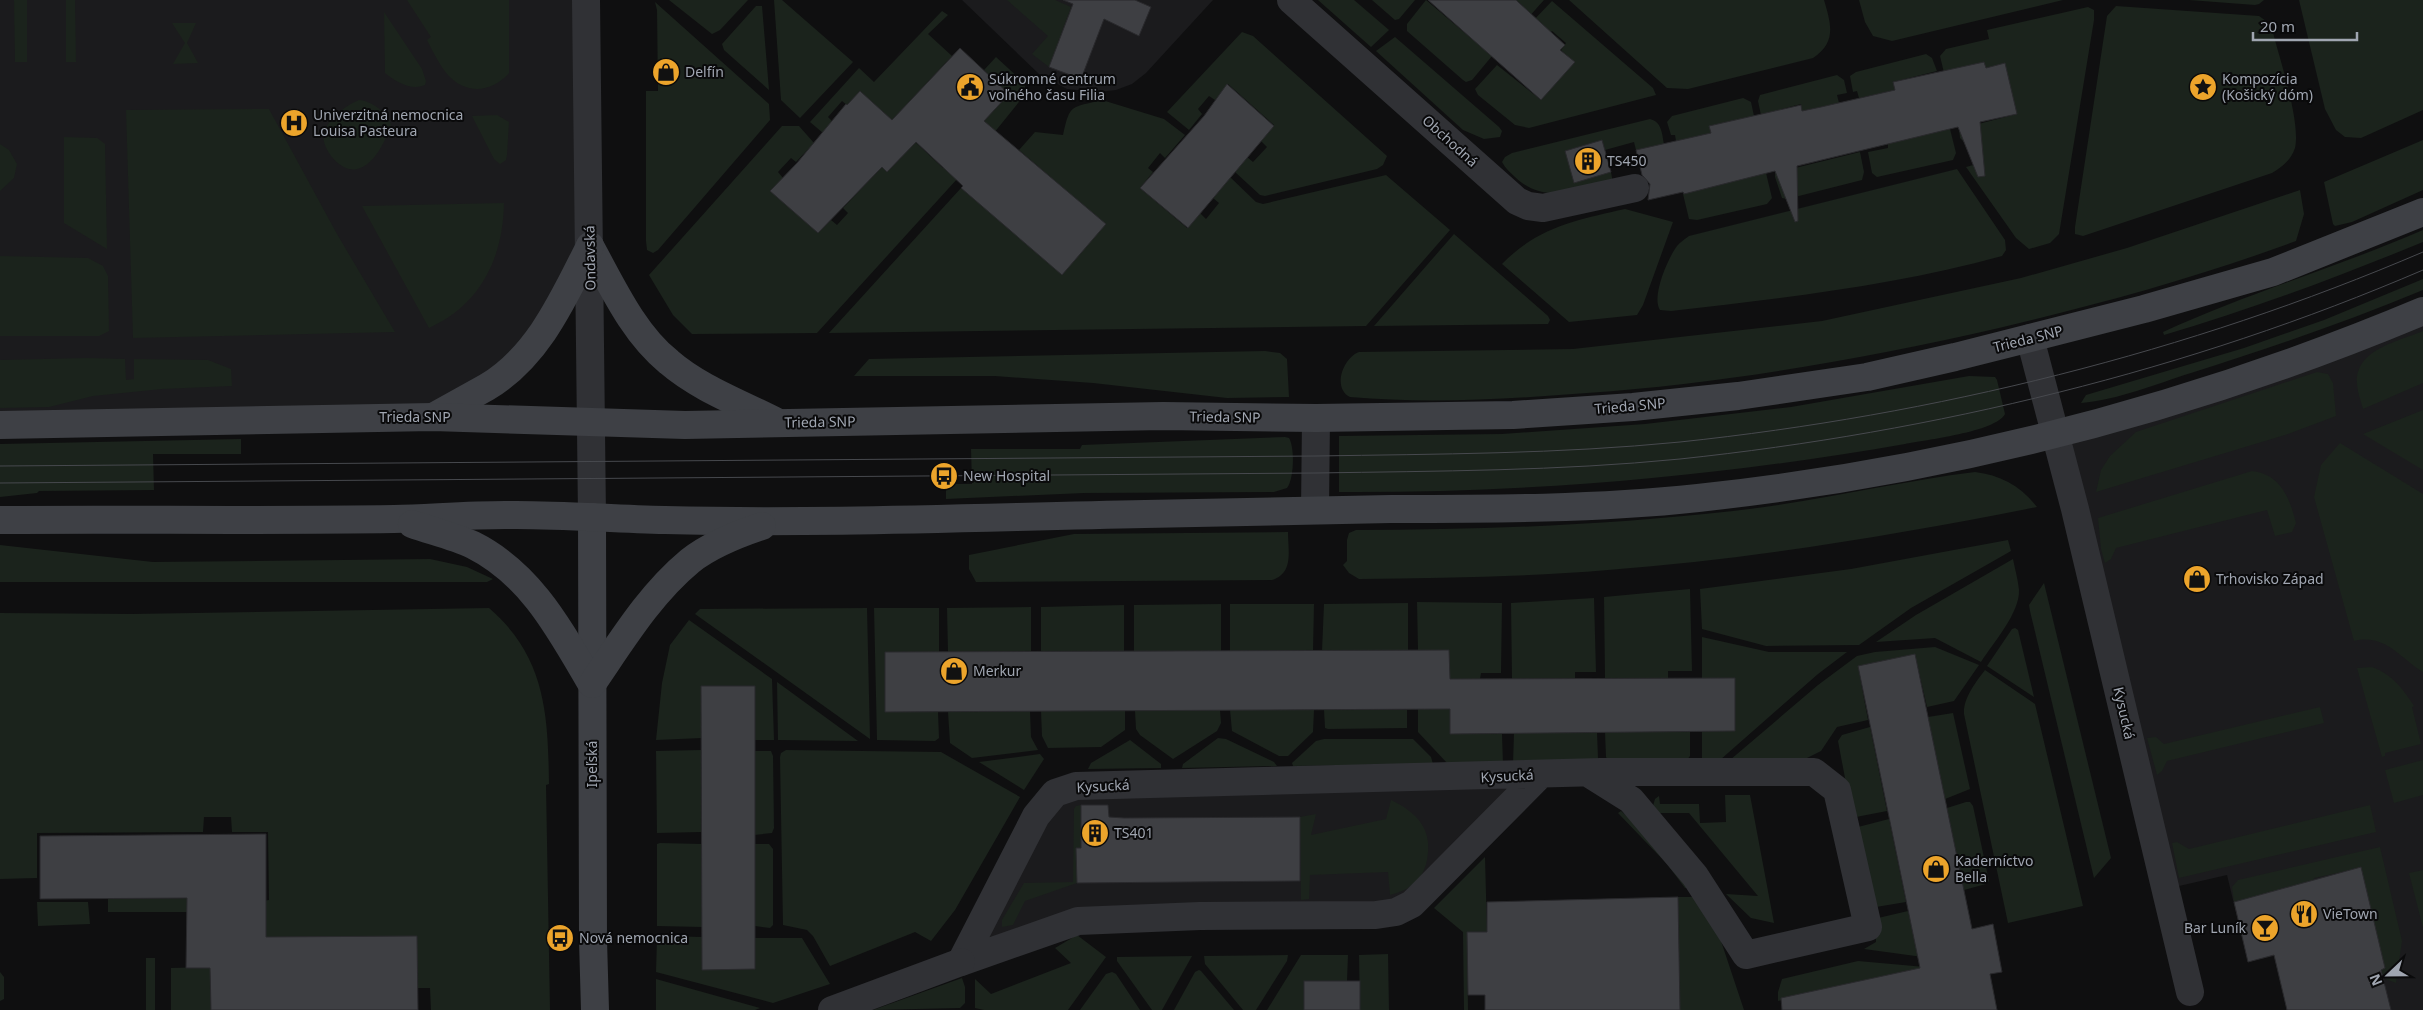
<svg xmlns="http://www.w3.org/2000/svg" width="2423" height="1010" font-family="'Noto Sans',sans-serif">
  <rect width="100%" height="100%" fill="#0f0f10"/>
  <g fill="#1b1b1d">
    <path d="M0 0H586L590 246 552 318 433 417 0 425Z"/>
    <path d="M962 0H1213L1146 73 1132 84 1116 90 1099 92 1067 89 1039 74Z"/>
    <path d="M2423 310V1010H2287L2274 956 2248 962 2227 875 2166 889 2055 436Z"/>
    <path d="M1541 774 1412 904 1110 918 966 960 1055 793Z"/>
  </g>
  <g fill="#1b231c">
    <path d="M14 0H27V62H15Z"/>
    <path d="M66 0H75L76 62H66Z"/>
    <path d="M407 0H509V73C492 93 465 95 447 74 439 64 433 52 427 40L431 37Z"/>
    <path d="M669 0H748L720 30 712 34Z"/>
    <path d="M774 0H782L853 62 800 118 781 100Z"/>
    <path d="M1007 0H1055L1071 7 1049 67 1032 54 1048 36Z"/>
    <path d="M1318 0H1354L1389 30 1371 47Z"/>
    <path d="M1372 0H1415L1399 19 1395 20Z"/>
    <path d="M1426 0 1492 56 1472 80 1466 82 1463 80 1407 31V24Z"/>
    <path d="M1516 0H1544L1527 19 1518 11 1523 6Z"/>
    <path d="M1569 0H1824C1831 24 1837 42 1813 58L1688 89 1667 88Z"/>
    <path d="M1859 0H2063L1892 41 1873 36 1865 22Z"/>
    <path d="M2189 0H2264L2259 4 2255 5Z"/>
    <path d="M2299 0H2423V110L2361 138 2345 137 2336 130 2325 109Z"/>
    <path d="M1552 1 1653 88 1656 95 1529 128 1515 125 1478 95 1475 89 1497 65 1541 100 1574 62 1561 50 1566 43 1552 31 1547 36 1531 23Z"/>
    <path d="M655 2 769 104 770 120 658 250 653 253 647 250 646 241V91H658L657 10Z"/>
    <path d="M756 6H762L769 90 724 50 722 44Z"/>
    <path d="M2116 6 2259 16 2269 23 2272 29C2279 57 2301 122 2295 148 2291 160 2282 167 2272 173L2083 236 2075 234V227L2107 16Z"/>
    <path d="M2088 7 2094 10V20L2059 234 2050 243 2029 249 2016 238 1966 167 1984 162 1960 138 1959 129 2017 114 2005 64 1986 68 1984 62 1964 67 1945 77 1940 56 1946 49 1989 39 1987 30Z"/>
    <path d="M942 11 948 15 928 34 952 56 892 120 860 91 847 105 842 101 828 117 833 122 823 133 810 122 859 68 874 82Z"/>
    <path d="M384 12 422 69 426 81 425 85C411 91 396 82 385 73Z"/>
    <path d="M172 23H196L187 43 198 63 173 64 185 43Z"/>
    <path d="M1242 32 1253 36 1387 156 1383 165 1377 169 1265 196 1260 195 1235 172 1247 157 1253 162 1267 147 1261 141 1274 125 1228 84 1215 100 1209 96 1198 109 1202 114 1189 130 1167 112Z"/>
    <path d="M1395 37 1499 127 1502 131 1500 137 1484 139 1463 130 1376 51Z"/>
    <path d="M1926 54 1932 58 1937 71 1893 82 1895 90 1859 98 1857 91 1853 92 1850 76 1856 72Z"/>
    <path d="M996 57 1023 82 1027 92 985 144 973 133 1009 94 984 70Z"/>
    <path d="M1837 75 1844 80 1847 93 1837 95 1839 103 1802 111 1801 104 1782 109 1784 115 1762 120 1758 101 1760 95Z"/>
    <path d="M1743 98 1751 102 1754 116 1711 133 1676 141 1675 135H1671L1667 122 1672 116Z"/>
    <path d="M359 100C372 101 388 113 391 125 382 152 359 190 331 156 327 150 322 142 324 134 327 119 345 106 359 100Z"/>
    <path d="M1102 100 1164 119 1185 135 1165 158 1160 153 1148 168 1153 172 1140 188 1187 228 1200 213 1206 219 1219 203 1213 198 1230 177 1256 202 1263 204 1386 175 1450 230 1366 326 829 333 961 188 1063 274 1105 224 1019 150 1035 132 1063 135C1070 103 1071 108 1102 100Z"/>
    <path d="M269 109 337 234 395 332 133 338 126 110Z"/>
    <path d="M497 115 509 122 507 155 506 160 500 164 494 159 472 116Z"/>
    <path d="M1650 119C1662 122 1662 134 1664 144L1636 150 1634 142 1605 150 1602 140 1565 151 1574 182 1611 172 1613 183C1578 190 1544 205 1515 177 1510 172 1505 168 1502 162L1505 157 1512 153Z"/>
    <path d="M782 126H799L814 143 796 162 791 158 778 172 783 178 771 191 818 233 831 220 837 225 848 213 843 208 882 167 888 171 901 158 910 137 943 168 946 166 958 178 817 333 692 334 673 315 649 275Z"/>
    <path d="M1950 129 1956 153 1953 160 1877 177 1872 173 1868 152 1888 148V143Z"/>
    <path d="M64 137 97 138 105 144 107 249 64 223Z"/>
    <path d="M2423 140V190L2352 222 2335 226 2333 224 2324 182Z"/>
    <path d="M0 144 9 150 17 164 14 178 0 191Z"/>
    <path d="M1860 152 1864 172 1862 180 1787 199 1782 198 1775 177V173Z"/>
    <path d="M1957 169 2005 240 2006 250 2002 256C1894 286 1782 298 1671 311L1660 310C1651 297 1668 258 1677 246 1680 242 1685 239 1689 236Z"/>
    <path d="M1766 173 1772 198 1767 204 1697 220 1689 219 1683 194Z"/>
    <path d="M2300 190 2304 214 2296 241C2199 277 2100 304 1999 328 1863 359 1726 383 1587 393 1509 399 1429 404 1350 397 1332 388 1343 358 1359 352L1573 349 1822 321 2021 278 2127 248Z"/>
    <path d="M504 203C503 258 481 304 429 328L362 206Z"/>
    <path d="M1625 209 1673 222 1643 305 1637 315 1569 322 1502 264C1538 227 1576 220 1625 209Z"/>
    <path d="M2423 230V242C2338 277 2252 309 2164 335L2163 332C2248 293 2338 267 2423 230Z"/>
    <path d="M1454 234 1548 316 1550 320 1548 324 1374 326Z"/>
    <path d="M0 256 88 258 103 266 108 276 109 331 99 336H0Z"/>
    <path d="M2423 279V290C2347 322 2269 348 2191 373 2156 384 2118 400 2081 403L2086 395 2244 348 2324 320Z"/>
    <path d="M2423 331V383L2363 409C2361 401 2357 391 2357 383 2355 349 2400 341 2423 331Z"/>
    <path d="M1265 351 1280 353 1287 359 1289 397 1227 398 1093 383 995 376H854L869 359Z"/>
    <path d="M87 358 125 359 126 380 134 379V359L208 360 231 369 232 386 162 389 93 396 49 407 0 408V360Z"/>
    <path d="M2317 372 2328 374 2333 383 2336 416 2285 435 2096 492 2101 470 2110 456 2136 432Z"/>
    <path d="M1969 376 1995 377 1997 380 2005 414C1996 432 1924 440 1905 444 1715 477 1532 493 1339 492V436L1502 434 1645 424 1791 407Z"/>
    <path d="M2423 410V470L2363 434Z"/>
    <path d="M1285 437 1289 438C1295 448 1294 479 1287 488L1274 492 1084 493 946 499V484H972L971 449H1080L1082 445Z"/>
    <path d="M241 439V454H153L154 490 39 491 37 493 0 497V444Z"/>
    <path d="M2340 443 2423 494V672C2400 658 2385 633 2354 641L2314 497 2321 465Z"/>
    <path d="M2252 471C2281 474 2290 499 2296 523L2292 532 2275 536 2267 510 2116 548 2111 559 2105 563 2101 549 2098 518Z"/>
    <path d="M1975 472C2001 475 2022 487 2037 507 1895 535 1753 559 1608 570 1525 577 1442 578 1359 579L1349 573 1343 565 1347 561V540L1349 533 1356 530C1482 530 1608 525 1733 511 1815 502 1894 482 1975 472Z"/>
    <path d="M1288 532C1288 551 1294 573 1272 580L976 582 969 569V555L1074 534Z"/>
    <path d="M2008 540 2011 551 1911 608 1859 645 1766 646 1702 629 1700 589 1851 569Z"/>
    <path d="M0 545 153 562 430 559 467 567 493 579 487 582H0Z"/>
    <path d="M2013 559C2015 569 2018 580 2019 590 2020 613 1993 643 1981 662L1935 638 1876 642 1916 615Z"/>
    <path d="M2044 583 2111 858 2094 878 2030 611 2029 605Z"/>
    <path d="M1690 589 1692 671H1668V678H1605L1604 597Z"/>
    <path d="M1594 598 1596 672H1575V678L1512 679 1511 603Z"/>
    <path d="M1417 602 1502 603 1501 673H1481L1480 679H1450L1449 650H1418Z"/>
    <path d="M1408 603V650L1322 651 1324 604Z"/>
    <path d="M1221 604V651H1134V605Z"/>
    <path d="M1230 604H1314L1313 651H1230Z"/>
    <path d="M1124 605V651H1041V607Z"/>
    <path d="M1031 607V652H948L947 608Z"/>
    <path d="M489 608C546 657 548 715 549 784L546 785 550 1010H431L430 988H417V936L266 937 263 901 269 900 268 832H232L231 817H204L203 832 37 833V878L0 879V613L132 614Z"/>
    <path d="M867 608 870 739 695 614 700 609Z"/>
    <path d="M874 608H939V652L885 653V712H938L939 738 935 741 877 740Z"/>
    <path d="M689 620 772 679 774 740H754V686H701L702 738 656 740 662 683 670 645Z"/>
    <path d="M2015 628 2018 630 2034 697 1987 666 2012 629Z"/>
    <path d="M1702 637 1769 652H1847L1818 674 1720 760 1702 761Z"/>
    <path d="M1935 647 1979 665 1954 701 1927 707 1915 655 1858 666 1868 720 1837 727 1821 751 1807 758 1730 760 1818 685 1857 656 1875 652Z"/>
    <path d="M2372 667C2392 674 2403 689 2414 706L2412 707 2421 744 2385 753V756L2382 757 2357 668Z"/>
    <path d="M1985 670 2035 704 2083 906 2008 923 1964 714C1963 698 1976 682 1985 670Z"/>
    <path d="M777 682 858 741 778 740Z"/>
    <path d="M2320 707 2324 723 2167 761 2162 771 2157 775 2147 738 2156 737 2164 744Z"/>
    <path d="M1418 709H1450L1451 734H1502L1503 764H1448L1418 732Z"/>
    <path d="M1125 710V730L1101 747 1048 748 1042 736 1041 711Z"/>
    <path d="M1220 710 1221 723 1217 731 1173 759 1140 735 1136 729 1135 711Z"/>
    <path d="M1230 710H1314L1313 732 1288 756H1279L1232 731Z"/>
    <path d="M1324 710H1407V728L1328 729 1325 728Z"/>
    <path d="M1030 711 1031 737 1038 750 972 758 950 743 948 712Z"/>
    <path d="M1953 713 1970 789 1945 799 1928 717Z"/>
    <path d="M1870 727 1887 811 1856 817 1852 815 1838 741 1842 735Z"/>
    <path d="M1690 731V756L1686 761 1609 762 1606 757 1605 732Z"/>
    <path d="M1597 732 1598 758 1595 763 1513 764 1514 733Z"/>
    <path d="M1218 738 1226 739 1274 762 1277 766 1182 768 1183 764Z"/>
    <path d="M1324 739H1413L1431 757 1433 764 1293 766 1292 763 1316 741Z"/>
    <path d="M1130 740 1161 764V768L1088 769 1091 763Z"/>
    <path d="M701 750V832L657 833 656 751Z"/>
    <path d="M786 750 941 752 1020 797 955 910 931 941 915 932 830 966 813 936 807 930 783 925 780 757 781 753Z"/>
    <path d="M754 751H771L773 756 774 828 772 833 754 835Z"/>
    <path d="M1040 754 1044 759 1024 790 979 762Z"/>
    <path d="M2423 760V795L2394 803 2385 770Z"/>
    <path d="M1725 795H1750L1774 923 1751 918 1726 894 1758 896 1689 813H1659L1653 806 1655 799 1659 796 1660 804H1699L1700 823 1726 822Z"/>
    <path d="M1391 800C1418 813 1433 830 1427 860 1423 881 1409 890 1390 895L1388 872 1310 875 1309 899 1301 900 1300 817 1316 814 1311 835 1386 819Z"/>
    <path d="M1966 802H1970L1973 806 1989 881 1986 884 1964 890 1947 808Z"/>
    <path d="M1081 805V848H1077V883L1025 901 1013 925 1002 927V920L1024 883 1073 882 1074 809 1076 806Z"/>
    <path d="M2370 805 2376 832 2179 878 2172 843 2177 842 2189 849Z"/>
    <path d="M1621 811 1638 826 1688 888H1685L1667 864 1618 813Z"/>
    <path d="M1889 819 1906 902 1876 907 1858 827Z"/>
    <path d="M660 843 702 844V927L657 926V844Z"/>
    <path d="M754 844H769L773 849V925L770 928 755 926Z"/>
    <path d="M2380 847 2402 941 2396 983 2383 978 2381 970 2385 968 2361 868 2314 878 2313 883 2234 902 2232 887 2238 880Z"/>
    <path d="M1485 857 1487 932H1467L1468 1010H1464L1463 932 1434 908Z"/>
    <path d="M2423 870V928L2409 873Z"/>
    <path d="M1678 897H1695L1718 932 1744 1010H1680Z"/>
    <path d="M202 898V912H108V899Z"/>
    <path d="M37 902H88L90 924 38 926Z"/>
    <path d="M1908 911 1915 943 1930 958 1864 949 1876 942V921L1878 918Z"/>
    <path d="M1077 935 1106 957 1068 1010H984L975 1008V979L991 994 1071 963 1055 948Z"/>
    <path d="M662 936 702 937 703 970 755 969V938H802L830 984 773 1003 656 972 657 939Z"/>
    <path d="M1388 954 1389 1010H1360L1359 955Z"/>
    <path d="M1288 955 1287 961 1256 1010H1243L1205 964 1204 956Z"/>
    <path d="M1301 955H1348L1347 981H1304V1010H1267Z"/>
    <path d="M1192 956 1162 1010H1152L1117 961V957Z"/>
    <rect x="146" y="958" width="9" height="52"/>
    <path d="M1858 961 1925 967 1778 1001V992L1782 979Z"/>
    <path d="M210 967 211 1010H171V968Z"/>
    <path d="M1199 970 1201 971 1234 1010H1174L1195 972Z"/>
    <path d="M0 972 4 977V999L0 1001Z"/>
    <path d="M1112 972 1116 974 1140 1010H1080L1106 974Z"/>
    <path d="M962 978 965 987V1003L960 1008 873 1010Z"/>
    <path d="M656 979 760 1008 755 1010H656Z"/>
  </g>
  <g fill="#3e3f43" stroke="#29292c">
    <path d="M1063 0H1135L1151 7 1139 36 1104 19 1081 79 1049 67 1073 4Z"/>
    <path d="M1428 0H1516L1565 45 1560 50 1575 62 1541 100Z"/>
    <path d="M960 48 1009 94 984 121 1106 224 1062 275 961 188 963 186 916 142 887 172 882 167 818 233 770 191 797 163 846 104 847 105 860 91 892 120Z"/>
    <path d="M1984 62 1986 68 2005 63 2017 114 1980 122 1985 176 1978 177 1958 127 1797 166 1798 221 1795 222 1775 171 1684 194 1683 192 1648 200 1650 184 1642 175 1636 150 1711 133 1709 126 1801 105 1802 111 1821 107 1895 90 1893 82Z"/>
    <path d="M1227 84 1274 126 1188 228 1140 188 1204 116Z"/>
    <path d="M1602 140 1611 172 1574 183 1565 151Z"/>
    <path d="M1449 650 1450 679 1735 678V731L1450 734V709L885 712V652Z"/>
    <path d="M1915 654 1972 929 1993 924 2002 972 1990 974 1997 1010H1782L1781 998 1920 968 1858 666Z"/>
    <path d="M701 686H755V969L702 970Z"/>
    <path d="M1081 805H1108L1109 817 1124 818 1300 817V881L1077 883 1076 848H1081Z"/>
    <path d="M266 834V937L417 936 418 1010H211L210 968H186L187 898 40 899V836Z"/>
    <path d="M2361 867 2385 968 2381 970 2391 1010H2287L2274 955 2248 962 2234 902Z"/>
    <path d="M1678 897 1680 1010H1485V995H1468L1467 932H1487V902Z"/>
    <rect x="1304" y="981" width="56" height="29"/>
  </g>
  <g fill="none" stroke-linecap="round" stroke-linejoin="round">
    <g stroke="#303135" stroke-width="28">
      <path d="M586 0 592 517"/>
      <path d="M1291 0 1517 201 1528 206 1543 208 1635 188"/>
      <path d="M2030 338 2075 509 2190 992"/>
      <path d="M1315 510 1316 418"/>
      <path d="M1541 774 1412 904 1396 912 1376 915 1200 916 1078 921 961 962 1036 816 1055 793 1076 786 1601 772H1814L1837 790 1868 927 1746 955 1695 876 1631 800 1588 773"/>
      <path d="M832 1010 961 962"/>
    </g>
    <g stroke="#3e4045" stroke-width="28">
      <path d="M590 246C612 286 633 333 669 362 699 388 740 403 775 421"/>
      <path d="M433 417C451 407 469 397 487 387 539 356 564 297 590 246"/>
      <path d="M0 425 433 417 685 425 1163 416 1316 418 1513 415 1633 407 1738 396 1867 377 1955 357 2144 309 2273 272 2423 212"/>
      <path d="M592 517 593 940 595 1010"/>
      <path d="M0 520C131 519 263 521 394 519 431 518 468 515 505 515 558 514 611 519 665 520 825 524 985 517 1145 514 1227 512 1309 510 1391 509 1493 509 1596 509 1698 498 1948 471 2192 408 2423 311"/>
      <path d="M412 524C432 531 454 536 473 545 531 574 560 630 591 683"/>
      <path d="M592 684C621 642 649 595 690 561 710 545 738 534 762 526"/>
    </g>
    <g stroke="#47494e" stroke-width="1">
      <path d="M0 466 1316 456C1437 454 1559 454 1680 442 1935 415 2187 353 2423 252"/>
      <path d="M0 483 1316 473C1437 471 1559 471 1680 459 1935 432 2188 371 2423 270"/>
    </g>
  </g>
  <defs>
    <g id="shop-disc" transform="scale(1.4375)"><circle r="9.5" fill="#eca42b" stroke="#0a0a0b"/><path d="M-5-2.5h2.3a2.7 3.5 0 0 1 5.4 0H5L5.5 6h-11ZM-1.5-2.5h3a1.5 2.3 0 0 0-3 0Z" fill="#111"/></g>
    <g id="civic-disc" transform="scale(1.4375)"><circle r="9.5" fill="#eca42b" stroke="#0a0a0b"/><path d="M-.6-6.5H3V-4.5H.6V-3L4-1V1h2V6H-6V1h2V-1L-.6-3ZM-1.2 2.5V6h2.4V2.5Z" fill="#111"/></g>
    <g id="sight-disc" transform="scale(1.4375)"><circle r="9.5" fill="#eca42b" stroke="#0a0a0b"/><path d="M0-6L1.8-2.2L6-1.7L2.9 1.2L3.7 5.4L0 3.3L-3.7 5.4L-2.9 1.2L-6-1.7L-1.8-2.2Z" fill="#111"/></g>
    <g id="hospital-disc" transform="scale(1.4375)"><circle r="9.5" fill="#eca42b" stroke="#0a0a0b"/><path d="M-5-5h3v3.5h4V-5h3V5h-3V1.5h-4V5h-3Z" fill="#111"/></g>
    <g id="building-disc" transform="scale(1.4375)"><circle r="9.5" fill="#eca42b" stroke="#0a0a0b"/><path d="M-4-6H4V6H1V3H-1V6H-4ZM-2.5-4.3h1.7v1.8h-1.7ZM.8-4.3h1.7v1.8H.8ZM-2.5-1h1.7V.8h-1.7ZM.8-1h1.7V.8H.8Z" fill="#111"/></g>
    <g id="bus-disc" transform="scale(1.4375)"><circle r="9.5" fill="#eca42b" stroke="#0a0a0b"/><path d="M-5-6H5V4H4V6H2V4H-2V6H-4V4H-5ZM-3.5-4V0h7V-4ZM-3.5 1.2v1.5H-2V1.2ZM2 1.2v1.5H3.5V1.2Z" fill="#111"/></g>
    <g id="restaurant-disc" transform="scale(1.4375)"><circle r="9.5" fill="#eca42b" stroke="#0a0a0b"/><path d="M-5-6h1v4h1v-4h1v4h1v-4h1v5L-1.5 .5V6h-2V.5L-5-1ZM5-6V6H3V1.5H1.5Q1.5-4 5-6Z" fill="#111"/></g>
    <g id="bar-disc" transform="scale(1.4375)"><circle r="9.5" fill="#eca42b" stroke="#0a0a0b"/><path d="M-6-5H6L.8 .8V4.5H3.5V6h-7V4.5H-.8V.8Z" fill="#111"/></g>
  </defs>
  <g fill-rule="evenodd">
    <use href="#shop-disc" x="666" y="72"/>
    <use href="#civic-disc" x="970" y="87"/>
    <use href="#sight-disc" x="2203" y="87"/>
    <use href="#hospital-disc" x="294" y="123"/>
    <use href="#building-disc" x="1588" y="161"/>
    <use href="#bus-disc" x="944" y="476"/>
    <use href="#shop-disc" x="2197" y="579"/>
    <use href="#shop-disc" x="954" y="671"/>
    <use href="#building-disc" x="1095" y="833"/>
    <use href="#shop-disc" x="1936" y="869"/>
    <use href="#restaurant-disc" x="2304" y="914"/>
    <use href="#bar-disc" x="2265" y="928"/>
    <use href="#bus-disc" x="560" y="938"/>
  </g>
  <g text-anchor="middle" stroke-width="4" stroke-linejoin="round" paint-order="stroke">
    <g font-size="14" fill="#a0a6b1" stroke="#0a0a0b" text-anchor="start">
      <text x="685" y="77">Delfín</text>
      <text x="989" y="84">Súkromné centrum<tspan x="989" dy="16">voľného času Filia</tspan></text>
      <text x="2222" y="84">Kompozícia<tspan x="2222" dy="16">(Košický dóm)</tspan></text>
      <text x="313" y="120">Univerzitná nemocnica<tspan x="313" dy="16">Louisa Pasteura</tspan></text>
      <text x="1607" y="166">TS450</text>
      <text x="963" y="481">New Hospital</text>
      <text x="2216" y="584">Trhovisko Západ</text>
      <text x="973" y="676">Merkur</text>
      <text x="1114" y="838">TS401</text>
      <text x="1955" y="866">Kaderníctvo<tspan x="1955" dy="16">Bella</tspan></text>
      <text x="2323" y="919">VieTown</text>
      <text x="2246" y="933" text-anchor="end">Bar Luník</text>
      <text x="579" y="943">Nová nemocnica</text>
    </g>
    <g font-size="14" fill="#a0a6b1" stroke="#0a0a0b">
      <text transform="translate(1450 141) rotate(42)" y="5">Obchodná</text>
      <text transform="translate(590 258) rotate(-91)" y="5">Ondavská</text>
      <text transform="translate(2028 339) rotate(-14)" y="5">Trieda SNP</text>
      <text transform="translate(1630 406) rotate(-5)" y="5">Trieda SNP</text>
      <text x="415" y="422">Trieda SNP</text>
      <text transform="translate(1225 417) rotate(1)" y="5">Trieda SNP</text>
      <text transform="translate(820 422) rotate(-1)" y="5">Trieda SNP</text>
      <text transform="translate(2124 713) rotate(77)" y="5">Kysucká</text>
      <text transform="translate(592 764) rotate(-90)" y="5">Ipeľská</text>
      <text transform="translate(1507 776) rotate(-3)" y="5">Kysucká</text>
      <text transform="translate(1103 786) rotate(-3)" y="5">Kysucká</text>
    </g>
  </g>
  <g transform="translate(2388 975) rotate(248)" stroke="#0a0a0b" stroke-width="4" paint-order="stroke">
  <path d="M0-4L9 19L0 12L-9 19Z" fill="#a0a6b1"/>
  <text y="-8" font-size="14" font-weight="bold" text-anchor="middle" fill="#a0a6b1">N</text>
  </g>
  <path d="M2253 32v8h104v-8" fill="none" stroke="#a0a6b1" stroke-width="2.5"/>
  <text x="2260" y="32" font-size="15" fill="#a0a6b1" stroke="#0a0a0b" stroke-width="4" paint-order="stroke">20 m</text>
</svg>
